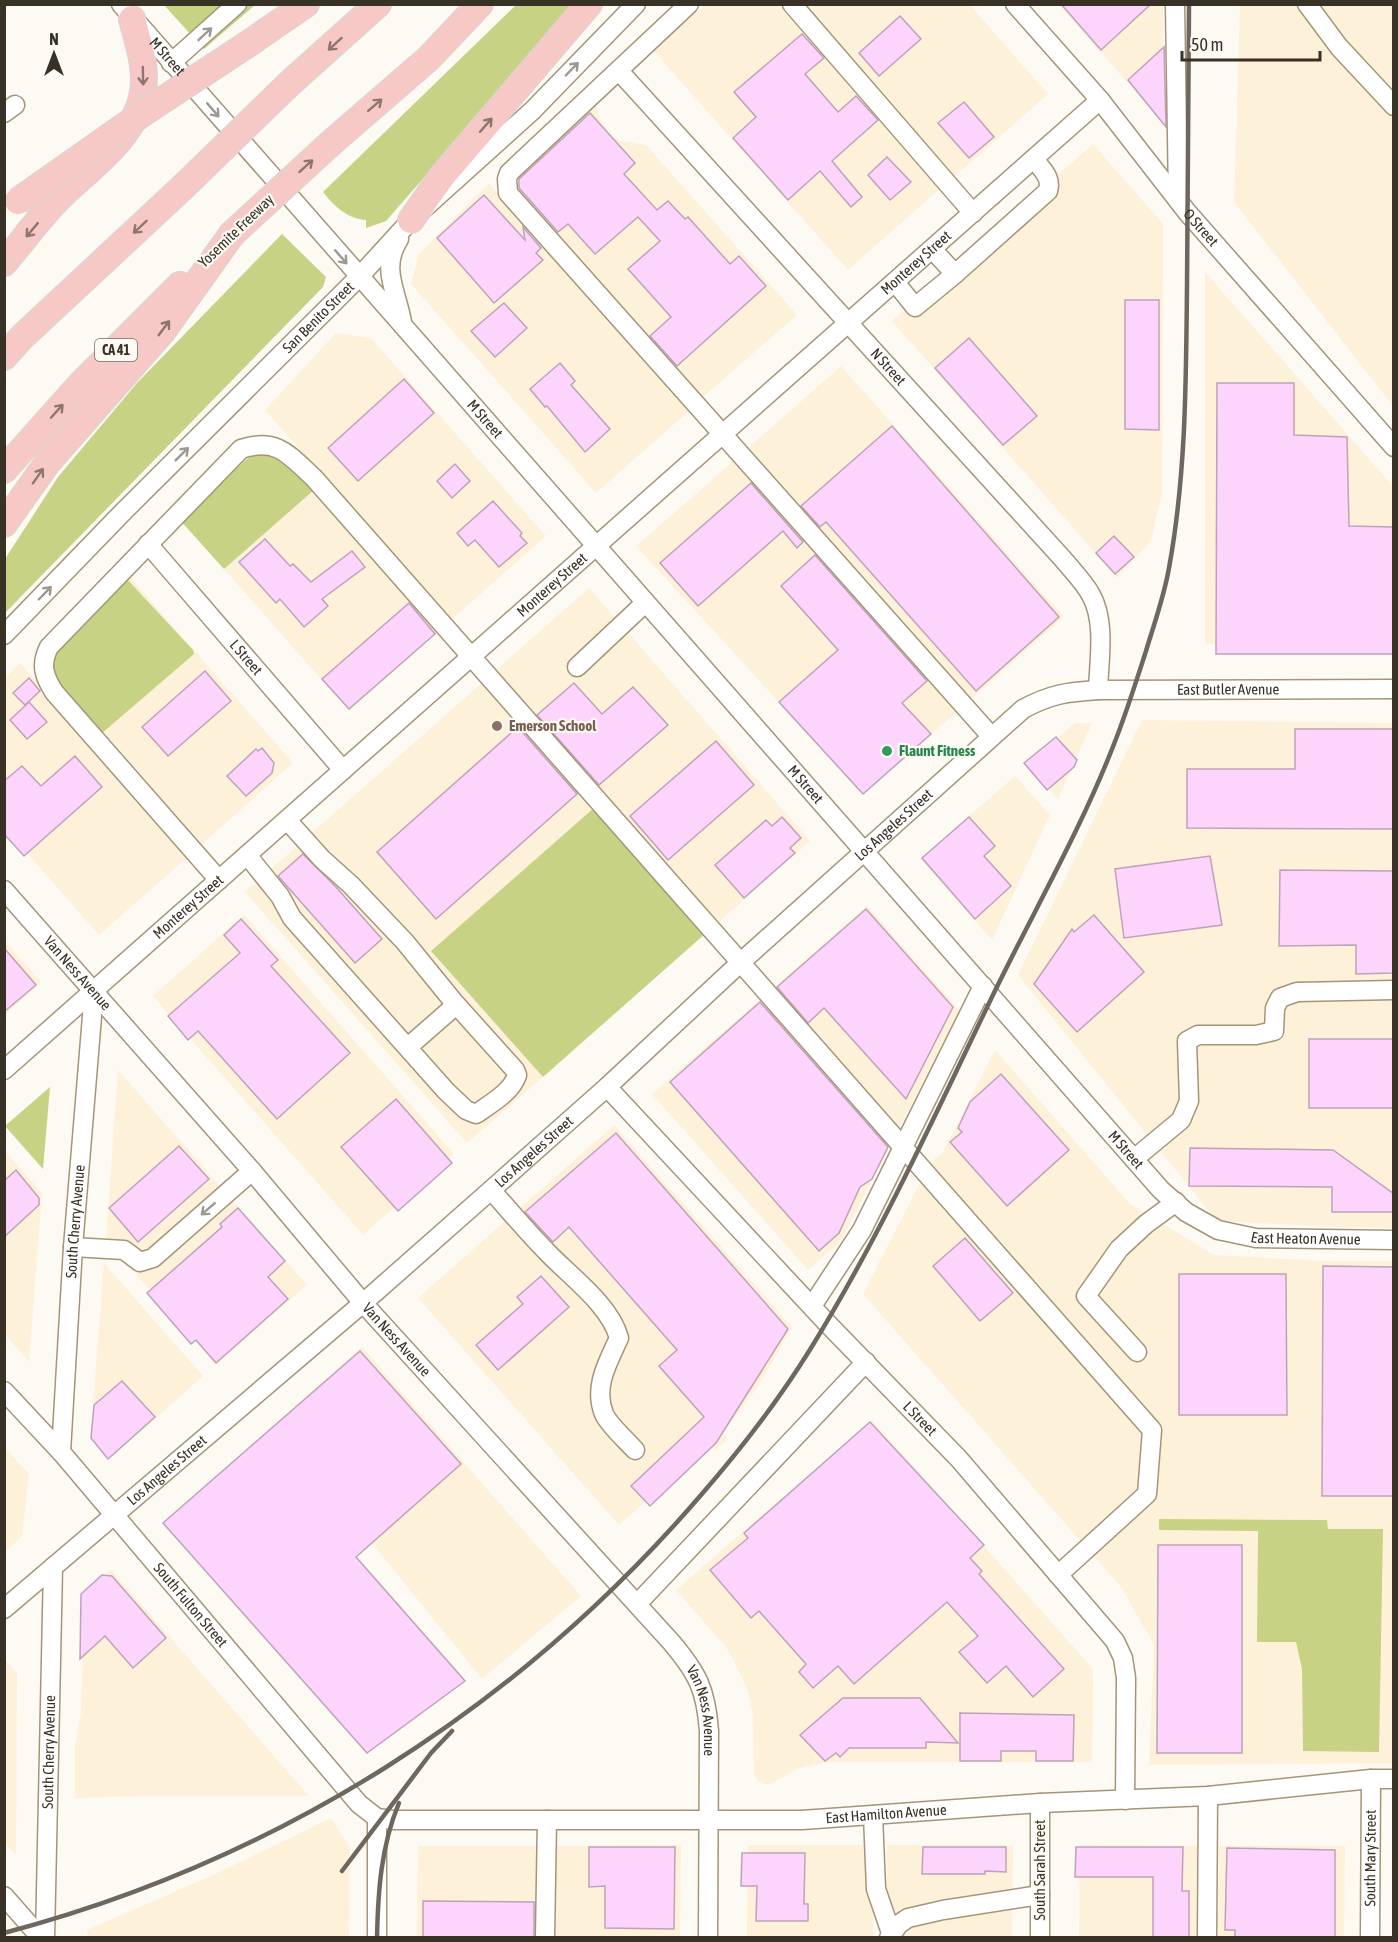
<svg xmlns="http://www.w3.org/2000/svg" width="1398" height="1942" font-family="'Asap Condensed',sans-serif">
  <rect width="100%" height="100%" fill="#fdf9f3"/>
  <g fill="#fef1da">
    <path d="M705 5H779L941 188 848 270 653 50Z"/>
    <path d="M801 5H970L1048 94 954 177Z"/>
    <path d="M1059 5H1163L1164 124Z"/>
    <path d="M1240 5H1393V406L1234 202Z"/>
    <path d="M596 103 600 120 611 135 620 141 646 145 797 315 702 398 522 194 518 175Z"/>
    <path d="M1093 144 1163 224 1162 492 1151 541 1117 578 892 321Z"/>
    <path d="M489 183 690 410 596 493 411 284 419 254Z"/>
    <path d="M1205 272 1393 486V644H1205Z"/>
    <path d="M336 333 371 338 546 536 451 620 265 410Z"/>
    <path d="M841 366 1064 617 970 700 747 449Z"/>
    <path d="M735 460 958 711 863 794 636 546Z"/>
    <path d="M314 490 439 631 349 711 224 569Z"/>
    <path d="M128 575 293 763 202 844 58 680Z"/>
    <path d="M589 588 810 841 719 922 496 670Z"/>
    <path d="M20 663 190 855 99 935 5 828 4 679Z"/>
    <path d="M484 681 595 807 431 951 543 1077 467 1143 245 892Z"/>
    <path d="M1142 720 1393 723V1228L1335 1227 1217 1221 1018 975Z"/>
    <path d="M1075 723H1092L1058 799 1027 764Z"/>
    <path d="M1015 776 1050 815 992 940 920 859Z"/>
    <path d="M867 906 960 1011 899 1128 776 986Z"/>
    <path d="M244 915 454 1154 363 1235 153 996Z"/>
    <path d="M4 940 41 982 5 1015H4Z"/>
    <path d="M763 997 891 1143 840 1242 808 1270 652 1094Z"/>
    <path d="M995 1050 1130 1204 1214 1255 1327 1261H1393V1763L1149 1765 1154 1645 1121 1587 863 1294 930 1163 943 1152Z"/>
    <path d="M118 1070 307 1285 216 1365 106 1240Z"/>
    <path d="M614 1125 792 1327 759 1385 723 1433 728 1439 715 1450 710 1445 619 1525 418 1298Z"/>
    <path d="M4 1150 42 1193 29 1362 5 1334Z"/>
    <path d="M104 1263 203 1376 112 1457 91 1432Z"/>
    <path d="M362 1347 581 1596 482 1679 368 1538 271 1428Z"/>
    <path d="M872 1420 1093 1669 1092 1762H828L799 1768 770 1784H763L757 1780 754 1775 753 1715 748 1692 738 1669 726 1647 676 1590Z"/>
    <path d="M4 1447 29 1474 22 1536 5 1552Z"/>
    <path d="M111 1570 309 1796H148L75 1798V1746L81 1712 85 1593Z"/>
    <path d="M7 1662 17 1673 16 1855 4 1842V1664Z"/>
    <path d="M331 1818 350 1848 349 1937H87V1930L213 1875Z"/>
    <path d="M681 1845 680 1937 555 1938 556 1846Z"/>
    <path d="M748 1845H874L873 1937 747 1938Z"/>
    <path d="M887 1845H1013L1012 1937 886 1938Z"/>
    <path d="M1080 1845 1206 1846 1205 1937 1079 1938Z"/>
    <path d="M418 1846H543L542 1937 417 1938Z"/>
    <path d="M1219 1846H1345L1344 1937 1218 1938Z"/>
  </g>
  <g fill="#c7d285">
    <path d="M164 5H255L204 49Z"/>
    <path d="M516 5H575L386 221 366 228V220C348 219 334 206 323 192Z"/>
    <path d="M282 234 326 277 323 287 5 613V559L58 477 137 383Z"/>
    <path d="M262 452 282 456 314 490 224 569 179 519 248 458Z"/>
    <path d="M125 577 193 650 194 654 101 734 54 686 51 655Z"/>
    <path d="M595 807 706 933 543 1077 431 951Z"/>
    <path d="M50 1087 43 1169 5 1126Z"/>
    <path d="M1159 1519 1327 1520 1328 1529H1383L1379 1752 1303 1751 1302 1669 1296 1642H1257L1258 1531 1159 1530Z"/>
  </g>
  <g fill="#fdd4fc" stroke="#bda2bb" stroke-width="1.5">
    <path d="M1061 4H1151L1101 50Z"/>
    <path d="M900 16 921 39 879 76 859 53Z"/>
    <path d="M802 34 824 58 805 74 838 112 856 96 878 120 832 161 862 197 851 207 820 171 788 200 733 138 756 117 734 92Z"/>
    <path d="M1164 47 1166 127 1128 80Z"/>
    <path d="M964 102 994 137 969 158 938 123Z"/>
    <path d="M590 113 635 163 624 174 657 210 668 201 685 219 688 217 730 264 739 256 766 286 677 366 650 336 671 317 628 269 660 241 638 217 595 254 568 224 558 232 519 188V179Z"/>
    <path d="M887 157 911 182 890 200 868 175Z"/>
    <path d="M484 195 525 240 523 227 541 248 536 253 543 260 494 303 437 238Z"/>
    <path d="M1125 300H1159V430L1125 429Z"/>
    <path d="M504 303 527 328 495 357 471 331Z"/>
    <path d="M969 338 1037 416 1003 445 935 368Z"/>
    <path d="M560 363 575 381 571 385 610 429 585 452 547 406 545 407 530 389Z"/>
    <path d="M404 379 434 413 358 481 328 448Z"/>
    <path d="M1217 383H1294V435L1347 437 1349 526 1394 527V654H1216Z"/>
    <path d="M892 426 1059 617 976 691 826 522 820 527 801 506Z"/>
    <path d="M455 464 470 481 452 498 437 481Z"/>
    <path d="M751 483 803 542 797 548 783 531 698 606 660 563Z"/>
    <path d="M493 501 522 533 520 536 527 543 499 567 475 540 468 546 457 533Z"/>
    <path d="M1114 536 1134 557 1115 574 1096 553Z"/>
    <path d="M265 539 290 566 293 564 311 582 352 551 365 567 322 599 328 606 304 627 280 599 276 603 239 562Z"/>
    <path d="M815 555 927 681 902 703 931 734 863 794 779 702 838 650 781 586Z"/>
    <path d="M409 603 435 634 349 709 322 679Z"/>
    <path d="M205 671 231 701 168 756 142 727Z"/>
    <path d="M29 678 40 691 25 705 13 693Z"/>
    <path d="M574 683 602 714 633 687 668 725 599 785 537 715Z"/>
    <path d="M29 702 47 722 27 739 10 720Z"/>
    <path d="M518 727 577 794 436 919 377 852Z"/>
    <path d="M1295 729H1394V829L1187 828V769H1295Z"/>
    <path d="M1056 737 1077 760 1074 767 1047 790 1024 763Z"/>
    <path d="M716 741 754 785 668 860 630 816Z"/>
    <path d="M262 748 274 763 272 773 246 796 227 776 256 749 258 751Z"/>
    <path d="M75 756 102 787 24 856 4 834V781L22 766 41 786Z"/>
    <path d="M782 817 801 838 790 848 795 853 744 898 715 865 766 820 772 826Z"/>
    <path d="M969 817 995 846 984 856 1011 886 975 919 922 858Z"/>
    <path d="M303 854 336 887 382 939 355 963 278 876Z"/>
    <path d="M1210 856 1222 925 1124 938 1115 869Z"/>
    <path d="M1280 870 1394 871V973L1356 974V945L1279 946Z"/>
    <path d="M866 909 953 1007 906 1099 824 1008 808 1023 777 987Z"/>
    <path d="M1094 915 1144 972 1077 1032 1034 984 1072 929 1074 932Z"/>
    <path d="M241 919 278 960 271 966 350 1053 277 1119 198 1031 188 1040 168 1016 240 953 224 935Z"/>
    <path d="M4 948 36 985 4 1012Z"/>
    <path d="M760 1002 888 1147 872 1179 860 1187 839 1233 819 1251 670 1082Z"/>
    <rect x="1309" y="1039" width="85" height="69"/>
    <path d="M1001 1074 1069 1150 1007 1206 950 1142 962 1132 958 1128 970 1102Z"/>
    <path d="M396 1099 452 1163 398 1211 341 1147Z"/>
    <path d="M616 1133 788 1329 716 1443 650 1506 631 1486 704 1417 659 1366 677 1350 569 1227 553 1242 525 1212Z"/>
    <path d="M179 1146 209 1179 138 1242 109 1208Z"/>
    <path d="M1190 1148 1333 1150 1394 1194V1212H1332V1187L1189 1186Z"/>
    <path d="M16 1170 39 1198V1205L4 1237V1181Z"/>
    <path d="M238 1208 285 1261 268 1277 288 1299 216 1363 196 1340 191 1344 147 1293 222 1227 220 1224Z"/>
    <path d="M965 1238 1013 1293 980 1321 933 1266Z"/>
    <path d="M1323 1266 1394 1267V1496H1322Z"/>
    <path d="M1179 1274H1286L1287 1415H1179Z"/>
    <path d="M541 1276 569 1307 498 1370 476 1345 523 1304 517 1297Z"/>
    <path d="M360 1351 461 1464 356 1557 465 1681 367 1753 163 1523Z"/>
    <path d="M122 1381 155 1417 108 1459 91 1438 94 1405Z"/>
    <path d="M870 1422 984 1545 970 1558 982 1571 979 1574 1064 1669 1033 1697 1006 1666 987 1683 959 1652 978 1636 947 1602 854 1684 838 1666 813 1688 799 1672 806 1664 759 1611 751 1618 710 1570 748 1538 744 1533Z"/>
    <path d="M1158 1545H1242V1753H1157Z"/>
    <path d="M102 1575 112 1576 166 1638 133 1668 105 1636 80 1659 81 1594Z"/>
    <path d="M843 1698H920L958 1743 926 1742V1748H849L840 1757 836 1753 825 1761 800 1735Z"/>
    <path d="M960 1713 1074 1715 1073 1761H1036V1751H1001V1761H960Z"/>
    <path d="M589 1847H675L674 1929 605 1928V1886L589 1887Z"/>
    <path d="M923 1847H1006V1872L985 1871V1874H922Z"/>
    <path d="M1076 1847H1183L1182 1891H1189V1938H1153V1877H1075Z"/>
    <path d="M1227 1848 1335 1850V1938H1235V1930H1225Z"/>
    <path d="M742 1853H805L804 1904H808V1921H756L757 1886H741Z"/>
    <path d="M423 1901 534 1902V1938H423Z"/>
  </g>
  <g fill="none" stroke-linecap="round" stroke-linejoin="round">
    <g stroke="#a59578" stroke-width="21">
      <g id="minor">
        <path id="s1" d="M121 4 1161 1190 1186 1212 1218 1230 1256 1238 1394 1240"/>
        <path d="M689 4 509 173 507 179 508 193 991 736"/>
        <path d="M792 4 973 213"/>
        <path id="s2" d="M1015 4 1100 100 1187 212 1394 447"/>
        <path d="M1175 4 1178 200"/>
        <path d="M1307 4 1339 47 1394 106"/>
        <path d="M171 63 237 4"/>
        <path id="s3" d="M619 71 1062 558C1072 570 1084 582 1091 595 1106 622 1099 660 1098 690"/>
        <path d="M4 113 15 105"/>
        <path d="M399 239C380 268 397 292 402 322"/>
        <path d="M932 249 955 274"/>
        <path d="M895 282 915 307 955 274 1048 191C1052 177 1042 170 1034 159"/>
        <path id="s4" d="M148 544 343 770"/>
        <path id="s5" d="M4 635 123 512 359 277 411 220 532 111 636 4"/>
        <path d="M577 667 645 603"/>
        <path d="M247 855 280 896 292 918 446 1091 466 1110 476 1114C490 1104 512 1092 517 1075L515 1070 453 1001 405 942 351 885 322 859 287 820"/>
        <path d="M219 880 54 692C44 676 40 665 49 647L241 449C277 437 289 455 314 478L1152 1430 1147 1494 1058 1575"/>
        <path id="s6" d="M4 890 252 1171 363 1303 672 1643C698 1674 706 1690 709 1731L708 1938"/>
        <path d="M408 1047 456 1005"/>
        <path id="s7" d="M4 1070 1100 100"/>
        <path id="s8" d="M607 1087 826 1322 959 1459 1115 1641 1123 1658 1126 1678 1125 1800"/>
        <path d="M1134 1159 1181 1120 1189 1101 1187 1041 1198 1035H1256L1274 1031 1275 1008 1280 998 1297 992 1394 990"/>
        <path d="M491 1190C510 1211 528 1233 548 1253 571 1277 610 1305 619 1338 608 1362 593 1387 604 1414 609 1425 626 1440 635 1450"/>
        <path d="M73 1247 124 1250 140 1262 153 1258 252 1171"/>
        <path d="M812 1306 862 1230 983 986"/>
        <path d="M1137 1352 1086 1296 1119 1249 1146 1224 1176 1202"/>
        <path id="s9" d="M4 1391 61 1452 359 1804 377 1818 393 1820H802L1040 1803 1208 1796 1371 1779H1394"/>
        <path id="s10" d="M61 1452 73 1247 94 992"/>
        <path d="M637 1604 866 1362"/>
        <path id="s11" d="M4 1609 363 1303 491 1190 607 1087 740 963 1023 709C1051 694 1067 692 1098 690L1394 689"/>
        <path d="M873 1815 876 1889 891 1933"/>
        <path d="M4 1896 41 1938"/>
        <path id="s12" d="M45 1938 53 1567"/>
        <path d="M377 1938V1818"/>
        <path d="M545 1938 547 1820"/>
        <path d="M889 1938 899 1924 908 1918 943 1910 1040 1895"/>
        <path d="M1040 1938V1803"/>
        <path d="M1207 1938 1208 1796"/>
        <path id="s13" d="M1370 1938 1371 1779"/>
      </g>
    </g>
    <g stroke="#d7d6d3" stroke-width="28">
      <g id="highway">
        <path d="M248 44 306 4"/>
        <path d="M289 84 378 4"/>
        <path d="M331 143 429 58 480 4"/>
        <path d="M411 220 442 176 589 4"/>
        <path d="M4 263C21 243 37 221 55 202 86 170 136 139 143 92 147 67 138 43 132 19"/>
        <path d="M4 357 22 337 183 187"/>
        <path d="M4 470 80 385 180 285"/>
        <path d="M4 524 48 462 162 332 232 234"/>
      </g>
    </g>
    <use href="#minor" stroke="#fff" stroke-width="18"/>
    <use href="#highway" stroke="#f6c9c6" stroke-width="26"/>
    <g stroke="#6e675d" stroke-width="4.5">
      <path d="M342 1871 431 1753 452 1731"/>
      <path d="M4 1933C277 1861 517 1709 701 1495 741 1449 779 1400 811 1348 880 1236 934 1117 991 999 1032 914 1080 832 1114 744 1126 714 1136 682 1146 651 1154 624 1164 597 1169 568 1186 475 1186 382 1187 287 1188 193 1188 99 1189 4"/>
      <path d="M377 1938C378 1891 381 1846 399 1803"/>
    </g>
    <g stroke="#d7d6d3" stroke-width="28" stroke-linecap="butt">
      <g id="highway-bridge">
        <path d="M183 187 289 84"/>
        <path d="M18 201 146 111 248 44"/>
        <path d="M232 234 331 143"/>
      </g>
    </g>
    <use href="#highway-bridge" stroke="#f6c9c6" stroke-width="26"/>
  </g>
  <defs><path id="oneway-shaft" d="M-6 0H5M1.5-3L5.5 0L1.5 3" fill="none" stroke-width="1.6" stroke-linecap="round" stroke-linejoin="round" transform="scale(1.5)"/></defs>
  <g stroke="#9c9892">
    <use href="#oneway-shaft" transform="translate(205 34) rotate(-43)"/>
    <use href="#oneway-shaft" transform="translate(572 69) rotate(-46)"/>
    <use href="#oneway-shaft" transform="translate(213 110) rotate(49)"/>
    <use href="#oneway-shaft" transform="translate(341 257) rotate(49)"/>
    <use href="#oneway-shaft" transform="translate(182 454) rotate(-45)"/>
    <use href="#oneway-shaft" transform="translate(45 593) rotate(-46)"/>
    <use href="#oneway-shaft" transform="translate(208 1209) rotate(139)"/>
  </g>
  <g stroke="#8e756d">
    <use href="#oneway-shaft" transform="translate(335 44) rotate(138)"/>
    <use href="#oneway-shaft" transform="translate(143 76) rotate(89)"/>
    <use href="#oneway-shaft" transform="translate(375 105) rotate(-41)"/>
    <use href="#oneway-shaft" transform="translate(486 125) rotate(-49)"/>
    <use href="#oneway-shaft" transform="translate(306 166) rotate(-42)"/>
    <use href="#oneway-shaft" transform="translate(140 227) rotate(137)"/>
    <use href="#oneway-shaft" transform="translate(32 230) rotate(130)"/>
    <use href="#oneway-shaft" transform="translate(164 328) rotate(-53)"/>
    <use href="#oneway-shaft" transform="translate(57 411) rotate(-48)"/>
    <use href="#oneway-shaft" transform="translate(38 476) rotate(-55)"/>
  </g>
  <circle fill="#8d6e63" stroke="#fdf9f3" stroke-width="2" cx="497" cy="726" r="6"/>
  <circle fill="#2e9e5b" stroke="#fdf9f3" stroke-width="2" cx="887" cy="751" r="6"/>
  <g text-anchor="middle" stroke-width="4.5" stroke-linejoin="round" paint-order="stroke">
    <rect fill="#fdf9f3" stroke="#736d63" stroke-width="1.5" x="95" y="339" width="42" height="22" rx="4.5"/>
    <g font-size="14" font-weight="bold" fill="#383125">
      <text x="116" y="355">CA 41</text>
    </g>
    <g font-size="15" fill="#383125" stroke="#fdf9f3">
      <text dy="5" stroke="none"><textPath href="#s1" startOffset="70">M Street</textPath></text>
      <text dy="5" stroke="none"><textPath href="#s2" startOffset="291">O Street</textPath></text>
      <text transform="translate(236 231) rotate(-44)" y="5">Yosemite Freeway</text>
      <text dy="5" stroke="none"><textPath href="#s7" startOffset="1218">Monterey Street</textPath></text>
      <text dy="5" stroke="none"><textPath href="#s5" startOffset="447">San Benito Street</textPath></text>
      <text dy="5" stroke="none"><textPath href="#s3" startOffset="400">N Street</textPath></text>
      <text dy="5" stroke="none"><textPath href="#s1" startOffset="552">M Street</textPath></text>
      <text dy="5" stroke="none"><textPath href="#s7" startOffset="732">Monterey Street</textPath></text>
      <text dy="5" stroke="none"><textPath href="#s4" startOffset="150">L Street</textPath></text>
      <text dy="5" stroke="none"><textPath href="#s11" startOffset="1568">East Butler Avenue</textPath></text>
      <text dy="5" stroke="none"><textPath href="#s1" startOffset="1038">M Street</textPath></text>
      <text dy="5" stroke="none"><textPath href="#s11" startOffset="1186">Los Angeles Street</textPath></text>
      <text dy="5" stroke="none"><textPath href="#s7" startOffset="246">Monterey Street</textPath></text>
      <text dy="5" stroke="none"><textPath href="#s6" startOffset="111">Van Ness Avenue</textPath></text>
      <text dy="5" stroke="none"><textPath href="#s1" startOffset="1524">M Street</textPath></text>
      <text dy="5" stroke="none"><textPath href="#s11" startOffset="700">Los Angeles Street</textPath></text>
      <text dy="5" stroke="none"><textPath href="#s10" startOffset="231">South Cherry Avenue</textPath></text>
      <text dy="5" stroke="none"><textPath href="#s1" startOffset="1736">East Heaton Avenue</textPath></text>
      <text dy="5" stroke="none"><textPath href="#s6" startOffset="597">Van Ness Avenue</textPath></text>
      <text dy="5" stroke="none"><textPath href="#s8" startOffset="456">L Street</textPath></text>
      <text dy="5" stroke="none"><textPath href="#s11" startOffset="214">Los Angeles Street</textPath></text>
      <text dy="5" stroke="none"><textPath href="#s9" startOffset="284">South Fulton Street</textPath></text>
      <text dy="5" stroke="none"><textPath href="#s6" startOffset="1083">Van Ness Avenue</textPath></text>
      <text dy="5" stroke="none"><textPath href="#s12" startOffset="186">South Cherry Avenue</textPath></text>
      <text dy="5" stroke="none"><textPath href="#s9" startOffset="1077">East Hamilton Avenue</textPath></text>
      <text dy="5" stroke="none"><textPath href="#s13" startOffset="80">South Mary Street</textPath></text>
      <text transform="translate(1040 1870) rotate(-90)" y="5">South Sarah Street</text>
    </g>
    <g font-size="15" font-weight="bold" fill="#785e54" stroke="#fdf9f3" text-anchor="start">
      <text x="509" y="731">Emerson School</text>
    </g>
    <g font-size="15" font-weight="bold" fill="#27864d" stroke="#fdf9f3" text-anchor="start">
      <text x="899" y="756">Flaunt Fitness</text>
    </g>
  </g>
  <rect width="1398" height="1942" fill="none" stroke="#383125" stroke-width="12"/>
  <g transform="translate(54 54)" stroke="#fdf9f3" stroke-width="4.5" paint-order="stroke">
  <path d="M0-4.5L10 22L0 15L-10 22Z" fill="#383125"/>
  <text y="-9" font-size="16" font-weight="bold" text-anchor="middle" fill="#383125">N</text>
  </g>
  <path d="M1182 51v9h138v-9" fill="none" stroke="#383125" stroke-width="3"/>
  <text x="1191" y="51" font-size="18" fill="#383125" stroke="#fdf9f3" stroke-width="4.5" paint-order="stroke">50 m</text>
</svg>
